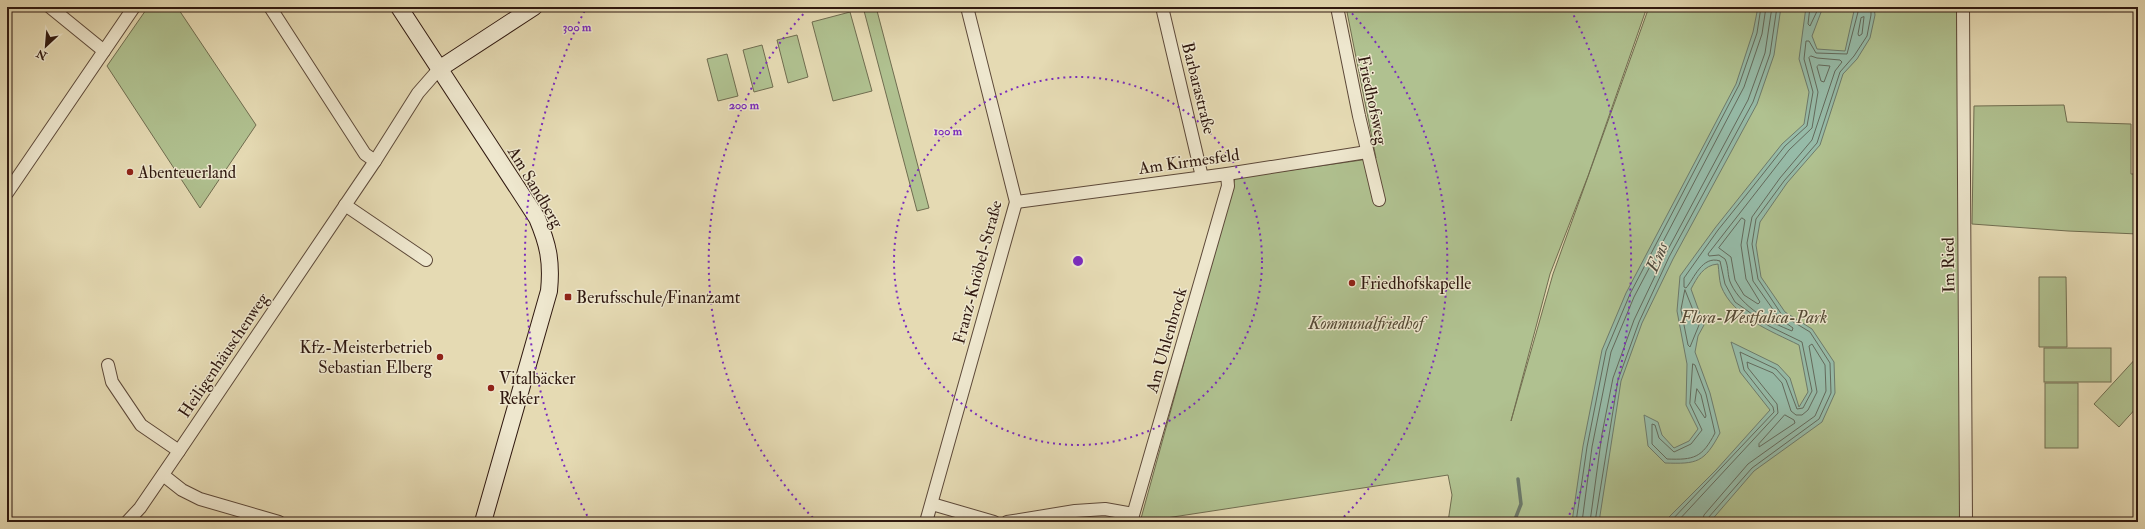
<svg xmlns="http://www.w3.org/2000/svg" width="2145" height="529" font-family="'IM FELL Double Pica',serif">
  <rect width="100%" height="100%" fill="#e5dab3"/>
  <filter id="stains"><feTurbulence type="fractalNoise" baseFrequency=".005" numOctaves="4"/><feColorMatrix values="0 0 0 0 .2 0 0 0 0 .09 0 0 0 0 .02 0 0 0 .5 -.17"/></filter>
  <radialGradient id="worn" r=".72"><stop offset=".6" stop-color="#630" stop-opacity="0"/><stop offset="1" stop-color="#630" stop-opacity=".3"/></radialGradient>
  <g fill="#b0c190" stroke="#706d50">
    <path d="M148 7H177L256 125 200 208 107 66Z"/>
    <path d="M863 7H876L929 208 917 211Z"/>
    <path d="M1346 7H1647L1588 176 1550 274 1511 421 1553 274 1649 7H1957L1961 522H1448L1452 495 1448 475 1140 522 1235 178 1376 158Z"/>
    <path d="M850 12 872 91 833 101 812 22Z"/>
    <path d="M797 35 808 77 788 83 777 40Z"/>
    <path d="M762 45 773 87 754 92 743 50Z"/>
    <path d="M727 54 738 96 718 101 707 59Z"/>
    <path d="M2064 105 2067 122 2131 124V174H2138V234L2068 231 1972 224 1974 106Z"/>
    <path d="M2039 277H2066L2067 347H2039Z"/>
    <rect x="2044" y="348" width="67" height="34"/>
    <path d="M2138 356V406L2119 427 2094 404Z"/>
    <rect x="2045" y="383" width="33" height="65"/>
  </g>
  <g fill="#96bba8" stroke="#6d7a6b">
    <path d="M1758 7H1781L1774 55 1757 104 1673 259 1642 323 1621 381 1599 522H1572L1583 446 1602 350 1626 293 1736 84 1753 32Z"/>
    <path d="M1806 7H1823L1812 36 1817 49 1845 51 1854 11 1852 7H1874L1875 15 1870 38 1857 59 1843 74 1820 145 1787 183 1760 222 1756 245 1761 277 1785 312 1812 329 1834 362 1835 393 1822 422 1754 471 1710 522H1664L1716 470 1770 410 1740 372 1731 342 1778 365 1790 378 1799 407 1808 392 1799 345C1771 331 1733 317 1721 286 1719 279 1719 271 1718 264 1703 265 1697 278 1691 289L1704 325 1698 336 1695 352 1710 393 1720 433C1704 463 1697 464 1665 463L1648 446 1644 415 1658 422 1662 435 1674 448 1689 441 1698 429 1686 405 1687 364 1677 311 1680 276 1715 228 1782 144 1804 124 1809 92 1799 59Z"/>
  </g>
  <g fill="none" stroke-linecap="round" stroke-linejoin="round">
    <g stroke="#636a5c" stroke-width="1">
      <path d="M1810 7 1808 24 1810 26 1819 7"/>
      <path d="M1864 17 1862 34 1859 36 1858 34 1861 18Z"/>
      <path d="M1811 56 1817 58 1840 60 1842 62 1835 71 1812 140 1780 178 1752 217 1747 243 1753 281 1779 318 1793 328 1792 331C1769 322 1742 307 1731 284 1727 276 1729 267 1725 259L1719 255 1709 256 1708 254 1789 150 1812 128 1818 92 1809 58Z"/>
      <path d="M1819 65 1830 66 1824 82 1821 81 1817 67Z"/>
      <path d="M1742 218 1745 220 1741 245 1746 279 1760 302 1758 304 1744 295 1735 280 1731 257 1719 248Z"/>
      <path d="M1685 290 1699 325 1690 347 1688 345 1681 310Z"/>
      <path d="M1693 364 1695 365 1706 394 1715 433C1702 458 1694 460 1667 459L1652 444V424L1655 425 1659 438 1674 452 1691 444 1702 430 1690 404Z"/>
      <path d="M1697 389 1701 395 1706 416 1705 418 1695 403Z"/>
      <path d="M1785 415 1794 420 1795 423 1759 447V444Z"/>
      <path d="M1576 522 1587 447 1606 351 1630 294 1739 85 1757 33 1761 7"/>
      <path d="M1582 522 1592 447 1611 352 1634 297 1744 87 1762 34 1766 7"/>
      <path d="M1590 522 1602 434 1613 378 1634 320 1665 255 1748 100 1765 53 1772 7"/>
      <path d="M1595 522 1618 380 1639 322 1669 257 1753 102 1770 54 1777 7"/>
      <path d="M1670 522 1774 412 1773 407 1744 370 1740 352 1776 369 1786 380 1797 409 1803 408 1812 391 1802 342 1769 326 1735 302 1725 284 1720 261C1702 255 1694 279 1686 288L1684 287V278L1718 230 1747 194 1785 146 1807 126 1813 92 1804 59 1806 41H1809L1816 53 1847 54 1858 12 1856 7"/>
      <path d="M1677 522 1778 413 1777 404 1748 368 1747 362 1773 373 1782 383 1791 411 1796 415H1802L1808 410 1817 392 1809 346 1812 344 1825 365 1826 391 1815 416 1748 464 1704 515 1702 522"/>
      <path d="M1707 522 1708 518 1752 468 1819 419 1831 393 1830 363 1810 332 1782 315 1758 279 1752 244 1756 219 1784 181 1817 143 1840 72 1854 56 1867 36 1871 15V7"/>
    </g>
    <path stroke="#6d7a6b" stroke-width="3.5" d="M1514 522 1521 504 1518 479"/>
    <g stroke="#5d4939" stroke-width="14">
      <g id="street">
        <path d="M50 7 104 51"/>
        <path d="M270 7 365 154 375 161"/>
        <path d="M1162 7 1202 177"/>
        <path d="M1337 7 1359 116 1379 200"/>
        <path d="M1963 7 1966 522"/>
        <path d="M7 193 134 7"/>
        <path d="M1016 202 1227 174 1367 152"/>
        <path d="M345 205 426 260"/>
        <path d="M108 365 112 382 141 425 179 451"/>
        <path d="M163 475 182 490 200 499 279 522"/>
        <path d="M932 504 994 522"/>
        <path d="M127 522 140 508 179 451 375 161 418 93 439 69"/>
        <path d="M926 522 1016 202 967 7"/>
        <path d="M1007 522 1075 511 1105 509 1133 514"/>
        <path d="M1131 522 1209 252 1228 186 1227 174"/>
      </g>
    </g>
    <g stroke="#301910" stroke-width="18">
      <g id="secondary">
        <path d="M399 7 537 218C548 244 552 261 549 291L483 522"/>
        <path d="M439 69 534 7"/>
      </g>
    </g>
    <use href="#street" stroke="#eee7ce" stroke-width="12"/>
    <use href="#secondary" stroke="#eee7ce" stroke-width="16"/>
  </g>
  <g fill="none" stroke="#7b2cbf" stroke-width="2" stroke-dasharray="2 4">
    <circle cx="1078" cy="261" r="184"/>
    <path d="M817 522A369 369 0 0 1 808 9M1348 9A369 369 0 0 1 1339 522"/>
    <path d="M590 521A553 553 0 0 1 585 10M1571 10A553 553 0 0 1 1566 521"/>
  </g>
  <g fill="#8f2418" stroke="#eee7ce" stroke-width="1.5">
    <circle cx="130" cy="172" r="4"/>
    <circle cx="1352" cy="283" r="4"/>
    <rect x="564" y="293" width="8" height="8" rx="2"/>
    <circle cx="440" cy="357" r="4"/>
    <circle cx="491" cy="388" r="4"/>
  </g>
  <g text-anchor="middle" stroke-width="3" stroke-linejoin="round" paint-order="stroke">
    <g font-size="17" fill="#301910" stroke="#eee7ce">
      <text transform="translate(1199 88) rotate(76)" y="6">Barbarastraße</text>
      <text transform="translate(1373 100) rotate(78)" y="6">Friedhofsweg</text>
      <text transform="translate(1189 161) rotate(-8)" y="6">Am Kirmesfeld</text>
      <text transform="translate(536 187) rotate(59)" y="6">Am Sandberg</text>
      <text transform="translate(1948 265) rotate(-91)" y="6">Im Ried</text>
      <text transform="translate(977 272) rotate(-75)" y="6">Franz-Knöbel-Straße</text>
      <text transform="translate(1166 340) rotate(-74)" y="6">Am Uhlenbrock</text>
      <text transform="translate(223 355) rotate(-56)" y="6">Heiligenhäuschenweg</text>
    </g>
    <g font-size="17" fill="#301910" stroke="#eee7ce" text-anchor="start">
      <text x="138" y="178">Abenteuerland</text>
      <text x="1360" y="289">Friedhofskapelle</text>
      <text x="576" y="303">Berufsschule/Finanzamt</text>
      <text x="432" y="353" text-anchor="end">Kfz-Meisterbetrieb<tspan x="432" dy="20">Sebastian Elberg</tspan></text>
      <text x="499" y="384">Vitalbäcker<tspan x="499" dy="20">Reker</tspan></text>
    </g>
    <g font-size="17" font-style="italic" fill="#564b36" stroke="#eee7ce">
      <text x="1754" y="323">Flora-Westfalica-Park</text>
      <text x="1366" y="329">Kommunalfriedhof</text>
    </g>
    <g font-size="18" font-style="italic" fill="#4f4a3e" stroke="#eee7ce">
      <text transform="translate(1657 257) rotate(-67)" y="6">Ems</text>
    </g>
  </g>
  <circle cx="1078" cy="261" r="6" fill="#7b2cbf" stroke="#eee7ce" stroke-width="2"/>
  <g font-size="12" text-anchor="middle" font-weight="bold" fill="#7b2cbf" stroke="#eee7ce" stroke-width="3" stroke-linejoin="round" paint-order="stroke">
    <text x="577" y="31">300 m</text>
    <text x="744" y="109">200 m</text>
    <text x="948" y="135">100 m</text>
  </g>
  <rect width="2145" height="529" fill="none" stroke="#e5dab3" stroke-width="24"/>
  <rect x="8" y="8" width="2129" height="513" fill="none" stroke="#301910" stroke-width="2"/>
  <rect x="12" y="12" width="2121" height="505" fill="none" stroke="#301910"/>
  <g transform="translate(46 46) rotate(206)" stroke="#eee7ce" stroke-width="3" paint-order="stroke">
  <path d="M0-3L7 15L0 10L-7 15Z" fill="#301910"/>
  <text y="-6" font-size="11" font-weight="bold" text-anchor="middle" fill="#301910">N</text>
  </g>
  <rect width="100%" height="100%" filter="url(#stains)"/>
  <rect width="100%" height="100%" fill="url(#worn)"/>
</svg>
